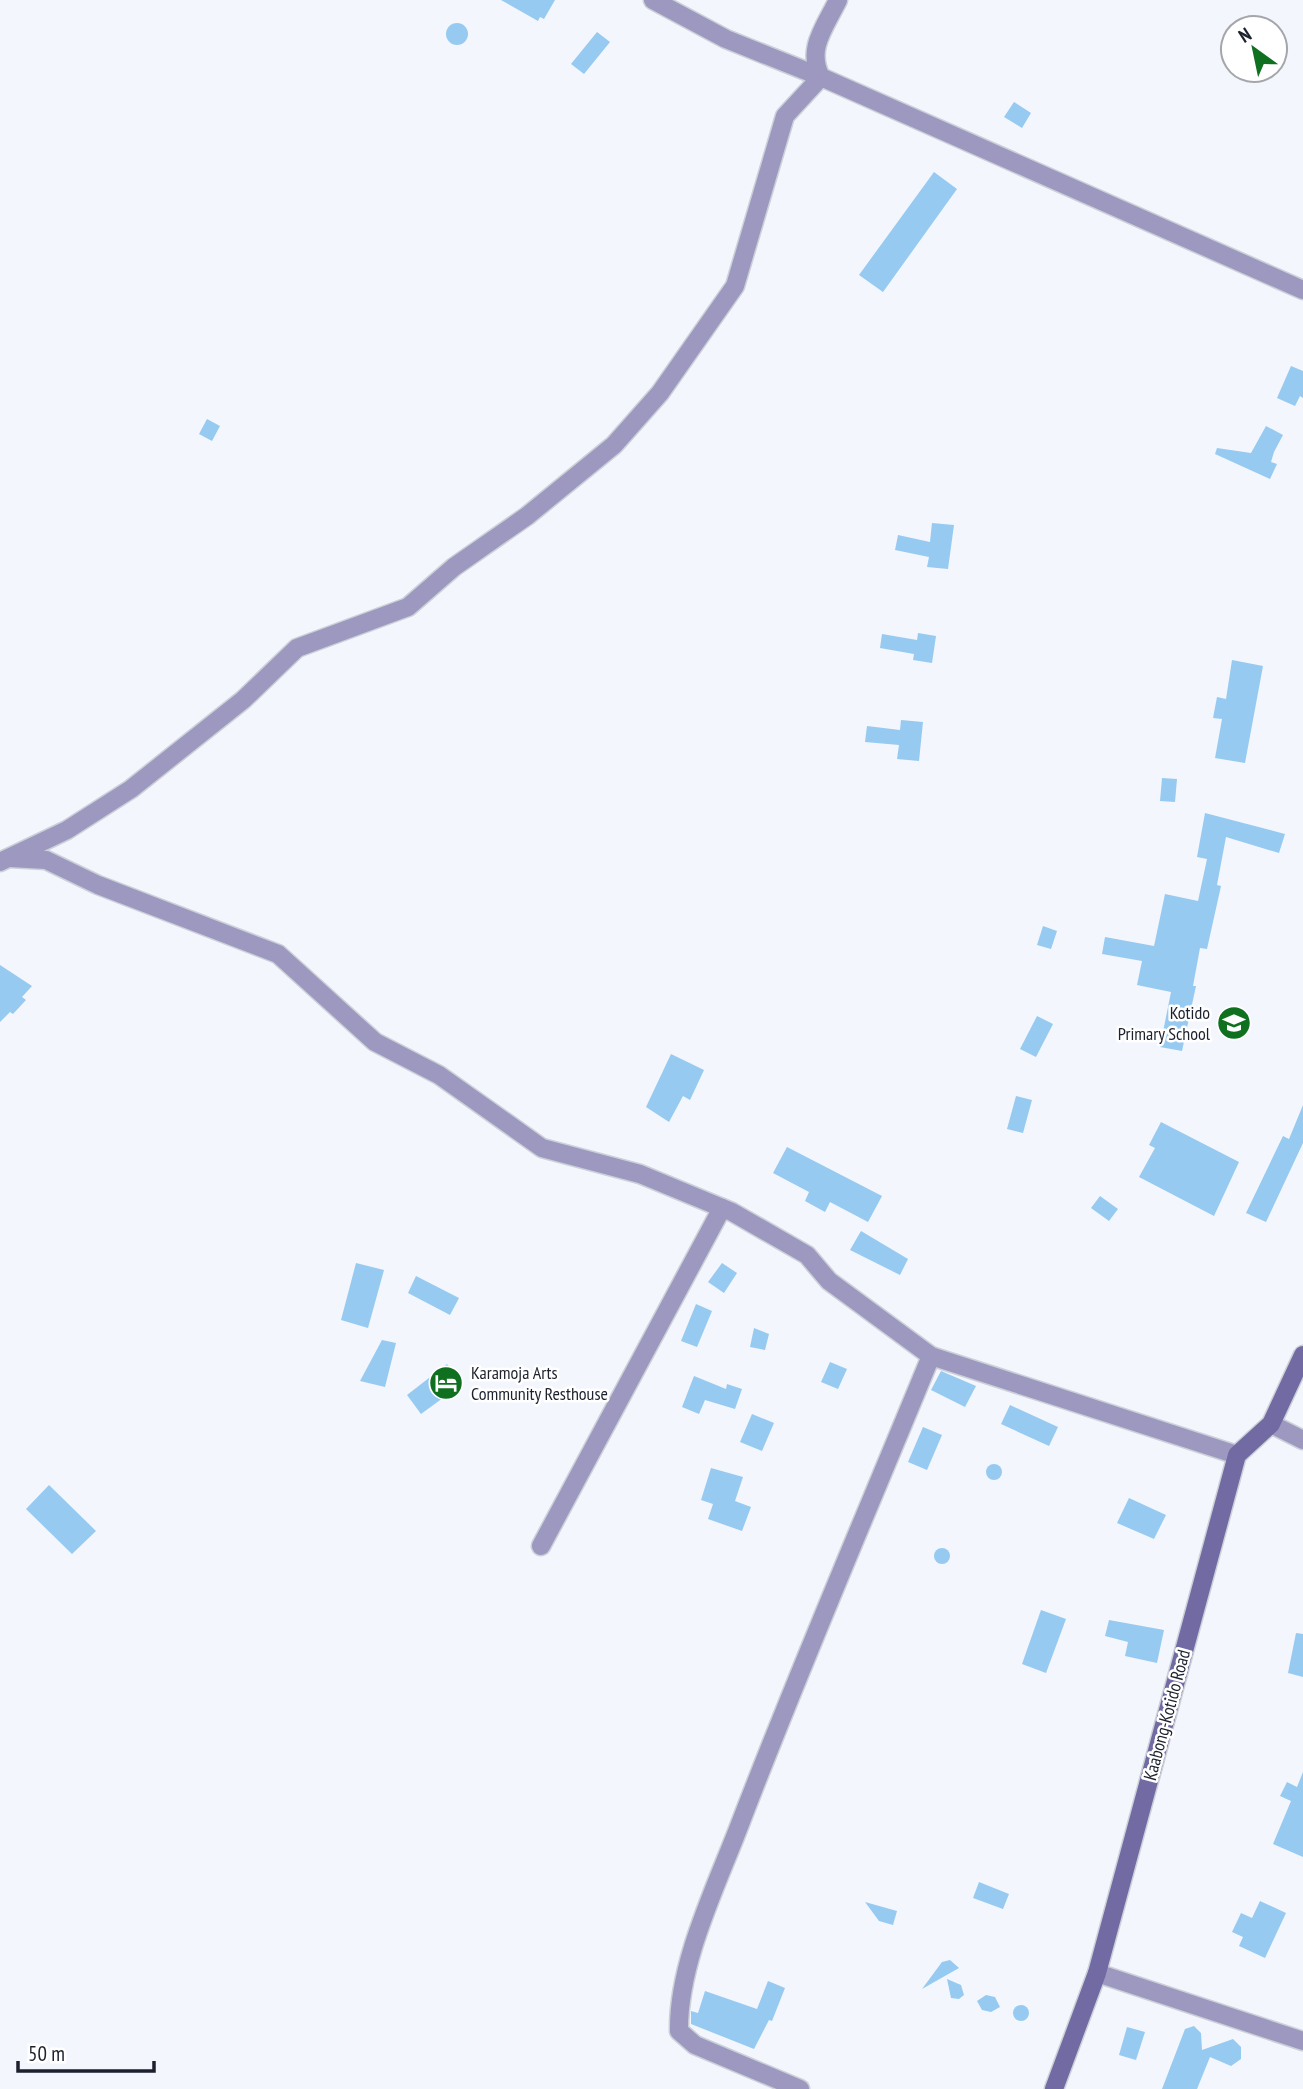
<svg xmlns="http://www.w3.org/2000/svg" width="1303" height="2089" font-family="'PT Sans Narrow',sans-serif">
  <rect width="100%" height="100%" fill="#f3f6fd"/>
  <g fill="#96caf1">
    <path d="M501 0H555L544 19 540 17 538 21Z"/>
    <circle cx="457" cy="34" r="11"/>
    <path d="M597 32 610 42 584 74 571 64Z"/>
    <path d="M1014 102 1031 113 1022 128 1004 117Z"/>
    <path d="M934 172 957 189 883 292 859 275Z"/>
    <path d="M1291 366 1303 371V398L1300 396 1295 406 1277 398Z"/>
    <path d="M207 419 220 426 212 441 199 434Z"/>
    <path d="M1266 426 1283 435 1274 452 1271 462 1277 464 1270 479 1215 454 1217 448 1251 453Z"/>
    <path d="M932 523 954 525 948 569 927 567 929 557 895 550 898 535 930 542Z"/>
    <path d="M918 633 936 636 932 663 913 660 914 654 880 648 882 634 917 640Z"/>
    <path d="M1232 660 1263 666 1245 763 1215 758 1222 719 1213 718 1217 697 1226 699Z"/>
    <path d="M901 720 923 722 919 761 897 759 899 745 865 742 867 726 900 730Z"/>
    <path d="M1162 778 1177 779 1175 802 1160 801Z"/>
    <path d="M1205 813 1285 834 1279 853 1226 837 1217 885 1221 886 1207 949 1200 948 1193 986H1196L1182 1051 1160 1047 1171 992 1137 985 1142 961 1102 954 1105 937 1154 946 1165 894 1198 901 1207 859 1197 857Z"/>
    <path d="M1043 926 1057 931 1051 949 1037 945Z"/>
    <path d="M0 965 32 986 22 997 26 1000 13 1014 10 1012 0 1022Z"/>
    <path d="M1037 1016 1053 1024 1036 1057 1020 1049Z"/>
    <path d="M671 1054 704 1070 690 1100 683 1096 669 1122 646 1107Z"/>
    <path d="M1016 1096 1032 1100 1023 1133 1007 1129Z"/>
    <path d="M1303 1105V1143L1266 1222 1246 1213 1283 1136 1289 1139Z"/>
    <path d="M1161 1122 1239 1162 1214 1216 1139 1177 1155 1148 1149 1145Z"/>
    <path d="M787 1147 882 1196 868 1222 830 1202 825 1212 805 1201 809 1192 773 1173Z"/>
    <path d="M1100 1196 1118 1209 1109 1221 1091 1208Z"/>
    <path d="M861 1231 908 1259 900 1275 850 1250Z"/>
    <path d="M356 1263 384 1270 368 1328 341 1320Z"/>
    <path d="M722 1263 737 1273 724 1293 708 1282Z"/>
    <path d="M416 1276 459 1298 450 1315 408 1293Z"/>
    <path d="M696 1304 712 1311 697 1347 681 1341Z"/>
    <path d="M754 1328 769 1334 765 1350 750 1347Z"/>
    <path d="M382 1340 396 1343 385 1387 360 1381Z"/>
    <path d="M830 1362 847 1369 838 1389 821 1382Z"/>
    <path d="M447 1364 462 1384 421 1414 407 1395Z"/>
    <path d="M941 1371 976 1386 965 1407 931 1390Z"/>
    <path d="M694 1376 726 1389 727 1384 742 1389 735 1409 705 1400 699 1414 682 1407Z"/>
    <path d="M1010 1405 1058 1427 1049 1446 1001 1424Z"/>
    <path d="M752 1414 774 1423 762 1451 740 1442Z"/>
    <path d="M923 1427 942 1435 927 1470 908 1462Z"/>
    <circle cx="994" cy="1472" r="8"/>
    <path d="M711 1468 743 1477 735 1501 751 1507 742 1531 708 1519 713 1504 701 1500Z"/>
    <path d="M49 1485 96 1531 72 1554 26 1509Z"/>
    <path d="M1129 1498 1166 1515 1154 1539 1117 1523Z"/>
    <circle cx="942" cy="1556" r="8"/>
    <path d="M1041 1610 1066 1619 1046 1673 1022 1664Z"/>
    <path d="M1109 1620 1164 1630 1157 1663 1125 1656 1128 1642 1105 1636Z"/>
    <path d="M1296 1633 1303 1634V1677L1288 1673Z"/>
    <path d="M1303 1772V1857L1273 1844 1291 1801 1280 1796 1287 1782 1297 1787Z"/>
    <path d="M979 1882 1009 1894 1003 1909 973 1898Z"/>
    <path d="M1260 1901 1286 1913 1265 1958 1239 1946 1243 1937 1232 1932 1241 1913 1252 1918Z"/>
    <path d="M865 1902 897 1911 893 1925 879 1921Z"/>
    <path d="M950 1960 959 1968 922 1989 942 1962Z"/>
    <path d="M947 1979 961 1985 964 1995 959 1999 951 1998Z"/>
    <path d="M768 1981 785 1988 772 2021 769 2020 754 2049 691 2024V2011L698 2013 705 1991 757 2009Z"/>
    <path d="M986 1995 995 1997 1000 2007 991 2012 982 2010 977 2001Z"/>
    <circle cx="1021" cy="2013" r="8"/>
    <path d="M1194 2026 1201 2033 1202 2050 1233 2039 1241 2047V2059L1231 2066 1210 2057 1197 2089H1162L1185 2029Z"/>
    <path d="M1127 2027 1145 2032 1136 2060 1119 2055Z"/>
  </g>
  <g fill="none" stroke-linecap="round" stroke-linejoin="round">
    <g stroke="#ccd0d8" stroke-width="21">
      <g id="street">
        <path d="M838 0C825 27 806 49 821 77L1303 290"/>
        <path d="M10 858 46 860 98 885 278 954 375 1042 439 1075 542 1148 640 1174 732 1212 807 1255 829 1281 931 1356"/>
        <path d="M0 862 67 830 131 789 243 700 297 648 408 607 454 567 527 516 614 445 660 393 735 286 785 116 821 77 726 39 653 0"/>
        <path d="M1271 1424 1303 1440"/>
        <path d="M541 1546 722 1208"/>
        <path d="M1097 1973 1303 2041"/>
        <path d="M800 2089 695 2045 679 2031C678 1963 716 1887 740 1824 800 1667 867 1512 931 1356L1237 1455"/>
      </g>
    </g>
    <g stroke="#ccd0d8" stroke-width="21">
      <path id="secondary" d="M1054 2089 1097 1973 1237 1455 1271 1424 1303 1355"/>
    </g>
    <use href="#street" stroke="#9c98c0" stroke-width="18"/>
    <use href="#secondary" stroke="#726aa3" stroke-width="18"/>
  </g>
  <defs>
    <g id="school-disc" transform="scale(1.75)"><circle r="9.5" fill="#0f7120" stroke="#fff"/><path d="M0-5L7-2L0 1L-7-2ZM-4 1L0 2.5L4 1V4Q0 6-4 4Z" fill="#fff"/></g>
    <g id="hotel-disc" transform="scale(1.75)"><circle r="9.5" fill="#0f7120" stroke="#fff"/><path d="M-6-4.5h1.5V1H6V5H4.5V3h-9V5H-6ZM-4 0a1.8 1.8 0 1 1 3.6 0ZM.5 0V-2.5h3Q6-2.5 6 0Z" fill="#fff"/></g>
  </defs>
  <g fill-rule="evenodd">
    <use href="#school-disc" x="1234" y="1023"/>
    <use href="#hotel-disc" x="446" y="1383"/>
  </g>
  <g text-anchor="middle" stroke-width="5" stroke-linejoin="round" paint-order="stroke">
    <g font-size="18" fill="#1c212d" stroke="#fff" text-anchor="end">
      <text x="1210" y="1019">Kotido<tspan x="1210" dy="21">Primary School</tspan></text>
      <text x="471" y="1379" text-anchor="start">Karamoja Arts<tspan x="471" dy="21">Community Resthouse</tspan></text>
    </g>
    <g font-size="18" fill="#1c212d" stroke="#fff">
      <text transform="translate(1167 1715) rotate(-75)" y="6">Kaabong-Kotido Road</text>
    </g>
  </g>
  <g transform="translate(1254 49) rotate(327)"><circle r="33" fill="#ffffff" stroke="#a4a6ab" stroke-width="2"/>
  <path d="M0-5L12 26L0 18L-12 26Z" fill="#0f7120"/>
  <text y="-10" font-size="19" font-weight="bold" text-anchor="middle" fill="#1c212d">N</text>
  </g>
  <path d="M18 2061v10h136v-10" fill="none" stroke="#1c212d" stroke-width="3.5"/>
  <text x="28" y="2061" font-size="21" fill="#1c212d" stroke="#ffffff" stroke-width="5" paint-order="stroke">50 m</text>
</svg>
